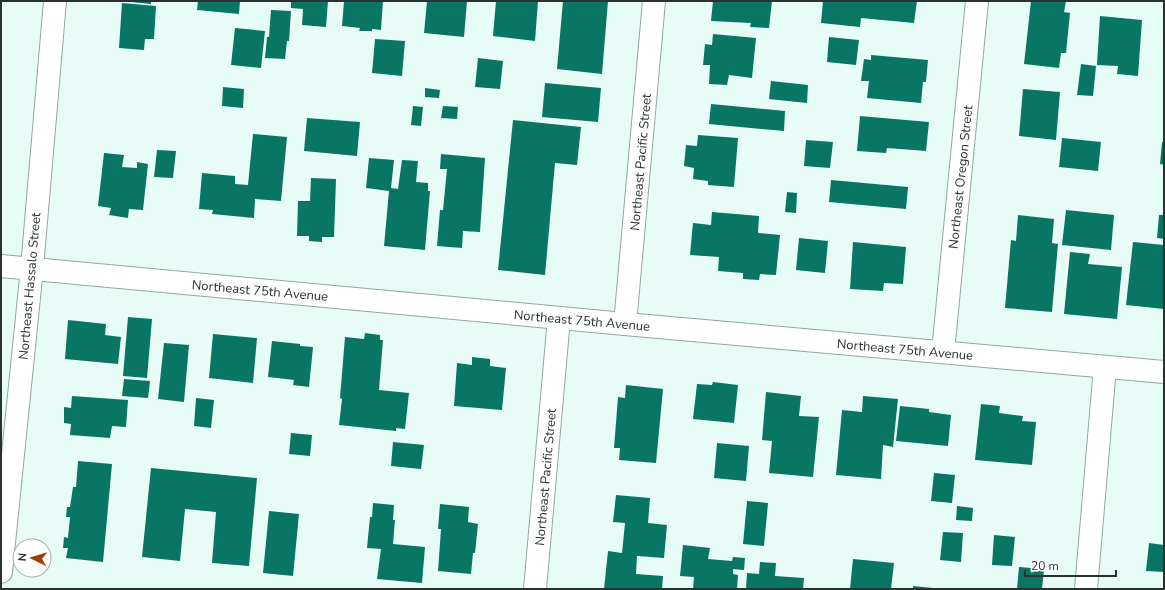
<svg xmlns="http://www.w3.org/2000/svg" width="1165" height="590" font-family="'Nunito Sans',sans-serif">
  <rect width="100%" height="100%" fill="#e7fcf6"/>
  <g fill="#087663">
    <path d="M131 1H151V4L131 2Z"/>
    <path d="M198 1H240L239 14 197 10Z"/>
    <path d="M291 1H328L326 27 302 25 303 9 291 8Z"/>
    <path d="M344 1H383L381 30 372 29V31H359L360 28 342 26Z"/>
    <path d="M427 1H467L464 37 424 33Z"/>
    <path d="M496 1H538L535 41 493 36Z"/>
    <path d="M563 1H608L602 74 557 69Z"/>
    <path d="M713 1H772L769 28 750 27 751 23 711 21Z"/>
    <path d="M823 1H917L914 23 861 18 860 27 821 23Z"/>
    <path d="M1031 1H1066L1064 12 1070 13 1066 53H1061L1059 68 1024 64Z"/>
    <path d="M122 3 156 6 154 39H145L144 50 119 48Z"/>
    <path d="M271 10 291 11 289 41H287L285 59 265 58 267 37H269Z"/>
    <path d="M1100 16 1142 20 1138 76 1117 74 1118 66 1097 65Z"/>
    <path d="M235 28 265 31 261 68 231 65Z"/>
    <path d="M713 34 756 38 752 78 729 75 727 85 709 84 710 65H703L705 44 712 45Z"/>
    <path d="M829 37 859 40 856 65 827 62Z"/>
    <path d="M375 39 405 41 402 76 372 73Z"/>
    <path d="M871 55 928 60 926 82H923L921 103 867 98 869 81H861L864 59 871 60Z"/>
    <path d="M478 58 503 61 500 89 475 87Z"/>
    <path d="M1081 64 1096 66 1093 96 1077 95Z"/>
    <path d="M771 81 808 85 807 103 769 99Z"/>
    <path d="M545 83 601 88 598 122 542 117Z"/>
    <path d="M223 87 244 89 243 108 222 106Z"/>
    <path d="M425 88 440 90 439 98 425 97Z"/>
    <path d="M1023 89 1060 92 1056 140 1019 136Z"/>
    <path d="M711 104 785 111 784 131 709 124Z"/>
    <path d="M413 106 423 107 421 126 411 125Z"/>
    <path d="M443 106 458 107 457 119 441 118Z"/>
    <path d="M860 116 929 122 926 151 887 148 886 153 857 151Z"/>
    <path d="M307 118 360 122 357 156 304 151Z"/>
    <path d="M513 120 581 127 577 165 555 163 545 275 498 270Z"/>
    <path d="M253 134 287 137 281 201 255 199 254 218 212 214 213 210 199 209 202 173 235 176V184L248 185Z"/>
    <path d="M698 135 738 138 734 187 708 185V181L693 179 694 168 684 166 686 145 697 146Z"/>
    <path d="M1062 138 1101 142 1098 171 1059 167Z"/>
    <path d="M806 140 833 142 830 168 804 166Z"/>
    <path d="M1162 142H1164V165L1160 164Z"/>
    <path d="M157 150 176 151 173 178 154 177Z"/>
    <path d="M104 153 124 155 122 167 137 168V162L148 164 143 210 129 209 128 218 109 215 111 208 98 206Z"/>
    <path d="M441 154 485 158 480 232 463 231 462 248 437 246 440 210H443L447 169H440Z"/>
    <path d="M369 158 394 160 391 188 398 189 402 160 418 161 416 182 428 183V191H430L425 250 384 246 389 191 366 188Z"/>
    <path d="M311 178 336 179 334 237H322V242L309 241V236H297L298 201H310Z"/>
    <path d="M831 180 908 187 906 209 829 202Z"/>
    <path d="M787 192 797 193 796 213 785 212Z"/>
    <path d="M1066 210 1114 215 1111 250 1062 245Z"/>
    <path d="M712 212 759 216 758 233 780 235 776 275 760 274 759 280 743 279V273L718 271 719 257 690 255 693 223 711 225Z"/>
    <path d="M1018 215 1054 219 1052 243 1058 244 1052 312 1005 308 1011 240 1016 241Z"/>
    <path d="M1159 215H1164V239L1157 238Z"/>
    <path d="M799 238 828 241 825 273 796 270Z"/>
    <path d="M853 242 906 247 903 284 884 283 883 291 850 289Z"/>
    <path d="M1133 242 1164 245V309L1126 305Z"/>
    <path d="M1070 252 1090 254 1088 264 1122 267 1117 319 1064 314Z"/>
    <path d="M128 317 152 319 147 378 123 376Z"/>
    <path d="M68 320 106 324 105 335 121 337 118 364 65 359Z"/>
    <path d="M365 333 380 335V340H383L379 390 409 393 405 429 396 428V431L339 425 342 399 340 398 345 337 364 339Z"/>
    <path d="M213 334 257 338 253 383 209 378Z"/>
    <path d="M272 341 300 344V346L313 347 309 387 293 385 294 380 268 377Z"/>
    <path d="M164 343 189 345 184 402 158 399Z"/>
    <path d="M472 357 490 359V366L506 368 502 410 454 406 457 363 472 365Z"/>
    <path d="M124 379 150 381 148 398 122 396Z"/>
    <path d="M713 382 738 385 734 423 693 419 697 384 712 385Z"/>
    <path d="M626 385 663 389 656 463 619 460 620 448H614L618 397 625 398Z"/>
    <path d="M766 392 801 396 799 416 819 417 813 477 769 473 772 441 762 440Z"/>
    <path d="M72 396 128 400 126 427 112 426 110 438 70 435 71 424 64 423V407L71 408Z"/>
    <path d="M863 396 898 399 893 447 883 445 881 479 836 475 842 410 862 412Z"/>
    <path d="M196 398 214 400 211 428 194 426Z"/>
    <path d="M981 404 1000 406 999 413 1023 416 1022 421 1036 422 1032 465 975 460Z"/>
    <path d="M900 406 929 409V412L951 415 948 446 896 441Z"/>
    <path d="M291 433 312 435 310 456 289 454Z"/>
    <path d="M393 442 424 445 421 469 391 466Z"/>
    <path d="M717 443 749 446 746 481 714 478Z"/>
    <path d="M78 461 112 464 103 562 66 558 68 548H63L64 537 68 538 70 517H66L67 507H70L73 487H76Z"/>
    <path d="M151 468 257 478 249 566 212 563 216 512 185 509 180 561 142 557Z"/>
    <path d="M934 473 955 475 952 503 931 501Z"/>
    <path d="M616 495 650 498 648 523 667 525 664 558 637 556 636 574 663 576 662 589H604L608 551 622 553 625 523 613 522Z"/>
    <path d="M747 501 768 503 764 546 743 544Z"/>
    <path d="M373 503 394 505 393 520H395L393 544 425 547 422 583 377 579 381 549 367 548 370 517H372Z"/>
    <path d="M440 504 469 507 468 522 478 524 475 553H473L471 574 438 571 441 529H438Z"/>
    <path d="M957 506 973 508 972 521 956 520Z"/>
    <path d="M269 511 299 514 293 576 263 573Z"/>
    <path d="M943 532 963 533 961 562 940 560Z"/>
    <path d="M994 535 1015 537 1012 566 992 565Z"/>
    <path d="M1149 543 1164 545V572L1146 571Z"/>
    <path d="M683 545 710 548 708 559 732 561 733 557 745 558 744 570 733 569V574L738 575 737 589H693L694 577 680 576Z"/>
    <path d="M853 559 894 563 891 589H850Z"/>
    <path d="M760 562 776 563 775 576 804 578 803 589H746L747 573 759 574Z"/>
    <path d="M1019 567 1044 569 1042 589H1017Z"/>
    <path d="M913 586 933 588V589H913Z"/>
  </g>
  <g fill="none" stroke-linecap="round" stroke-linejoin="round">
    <g stroke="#93a7a1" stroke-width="24">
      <g id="minor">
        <path d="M1 266 625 324 1164 372"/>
        <path d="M625 324 654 1"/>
        <path d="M943 352 977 1"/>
        <path d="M1 572 32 268 55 1"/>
        <path d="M535 589 559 318"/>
        <path d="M1086 589 1105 367"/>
      </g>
    </g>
    <use href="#minor" stroke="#fff" stroke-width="22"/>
  </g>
  <g text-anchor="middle" stroke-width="4" stroke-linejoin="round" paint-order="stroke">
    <g font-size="13" fill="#2a3230" stroke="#fff">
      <text transform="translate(640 162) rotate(-85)" y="5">Northeast Pacific Street</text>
      <text transform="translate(960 177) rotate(-84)" y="5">Northeast Oregon Street</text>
      <text transform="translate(29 286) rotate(-85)" y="5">Northeast Hassalo Street</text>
      <text transform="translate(260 290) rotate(5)" y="5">Northeast 75th Avenue</text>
      <text transform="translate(582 320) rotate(5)" y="5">Northeast 75th Avenue</text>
      <text transform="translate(905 349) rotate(5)" y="5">Northeast 75th Avenue</text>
      <text transform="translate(545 477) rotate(-85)" y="5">Northeast Pacific Street</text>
    </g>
  </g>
  <rect width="1165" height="590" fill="none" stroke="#2a3230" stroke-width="4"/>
  <g transform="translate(32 558) rotate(275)"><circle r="19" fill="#ffffff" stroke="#aaadac"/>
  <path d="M0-3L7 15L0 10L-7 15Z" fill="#a23e06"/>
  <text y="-6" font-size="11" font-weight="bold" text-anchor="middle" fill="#2a3230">N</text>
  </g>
  <path d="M1025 570v6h91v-6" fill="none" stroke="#2a3230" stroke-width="2"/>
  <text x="1031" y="570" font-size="12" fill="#2a3230" stroke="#ffffff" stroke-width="3" paint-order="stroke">20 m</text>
</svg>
